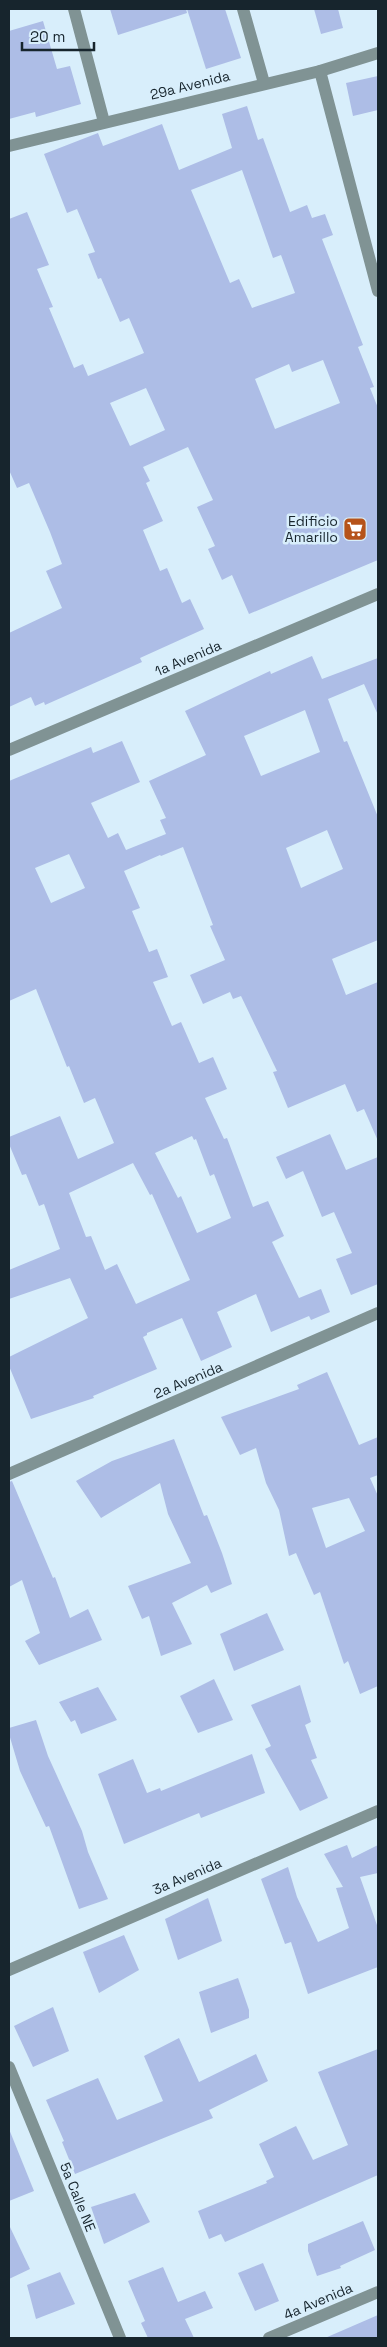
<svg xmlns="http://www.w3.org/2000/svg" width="387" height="2347" font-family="'Space Grotesk',sans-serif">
  <rect width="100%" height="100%" fill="#d8eefb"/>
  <g fill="#adbde6" fill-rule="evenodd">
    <path d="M110 9H186L187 13 118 35Z"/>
    <path d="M187 9H225L241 58 206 69Z"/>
    <path d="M314 9H338L343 28 321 34Z"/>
    <path d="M43 21 57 69 70 66 81 104 36 117 35 112 9 119V31Z"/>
    <path d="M378 76V110L353 116 346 83Z"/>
    <path d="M247 106 258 140 263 138 290 212 307 205 312 218 325 214 333 235 322 239 363 345 358 347 374 387 370 388 378 408V560L249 614 232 575 222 580 208 549 215 546 197 507 213 500 188 447 143 467 150 481 146 483 163 521 143 530 160 571 167 568 182 603 190 599 204 629 140 658 142 662 45 705 44 702 35 706 31 697 9 707V633L62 608 46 571 62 564 50 532 29 483 17 488 9 470V219L27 212 49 265 37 269 53 307 49 308 74 368 83 364 88 376 144 353 129 318 120 322 101 278 98 279 88 254 95 252 77 209 67 213 44 154 98 133 103 146 162 124 179 170 232 148 222 114ZM242 170 273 258 281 255 295 293 252 308 239 279 230 283 191 190ZM323 360 340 403 275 429 255 379 289 364 292 372ZM146 388 165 430 130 446 110 403Z"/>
    <path d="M312 656 322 679 378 658V715L364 684 328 699 344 742 347 741 378 817V940L332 959 346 995 378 982V1141L364 1109 357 1112 345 1084 288 1108 273 1072 277 1071 241 996 233 999 230 992 203 1004 190 975 225 960 210 926 213 925 183 847 161 856 160 855 124 871 140 908 132 911 149 952 157 949 168 977 153 982 172 1026 181 1022 199 1063 213 1057 227 1089 205 1098 224 1139 227 1138 253 1207 268 1201 284 1236 272 1242 299 1298 321 1289 330 1312 311 1320 309 1316 271 1332 256 1294 217 1312 232 1347 201 1361 182 1318 147 1333V1335L143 1337 157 1369 93 1396 94 1398 31 1419 9 1366V1357L88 1318 70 1278 9 1299V1270L60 1249 44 1204 39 1206 26 1174 22 1175 9 1144V1137L60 1116 78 1159 114 1143 95 1098 84 1103 69 1066 67 1067 36 989 9 1001V781L91 747 93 753 122 741 140 782 91 803 108 838 118 833 126 850 166 834 160 820 166 818 149 781 206 755 185 711 270 671 271 674ZM305 710 320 752 261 776 244 736ZM327 830 343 869 301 888 286 848ZM69 854 85 888 51 903 35 868ZM192 1136 194 1140 196 1139 210 1176 214 1174 231 1218 197 1233 181 1196 178 1198 155 1153ZM133 1163 150 1195 152 1194 190 1280 136 1304 117 1264 105 1270 91 1236 86 1237 69 1193Z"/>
    <path d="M330 1134 346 1170 378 1157V1284L351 1295 336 1259 352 1253 334 1212 322 1217 303 1171 286 1179 276 1157Z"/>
    <path d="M327 1372 359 1445 378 1437V1475L370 1478 378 1496V1686L360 1694 348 1661 344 1664 320 1592 314 1595 296 1553 289 1556 279 1510 266 1483 256 1448 240 1455 221 1417 299 1389 297 1385ZM349 1498 365 1531 326 1548 312 1508Z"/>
    <path d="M174 1439 204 1516 207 1515 222 1553 232 1584 211 1593 207 1585 172 1603 192 1644 161 1656 149 1616 142 1619 128 1586 191 1563 168 1514 160 1483 101 1518 76 1481 112 1461Z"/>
    <path d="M12 1481 53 1578 55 1577 70 1618 88 1609 102 1640 39 1665 25 1641 40 1633 22 1580 9 1587V1482Z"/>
    <path d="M267 1613 284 1650 234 1671 220 1634Z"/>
    <path d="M214 1679 233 1720 198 1733 180 1696Z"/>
    <path d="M300 1685 311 1722 305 1725 317 1758 311 1760 328 1798 300 1811 265 1749 271 1746 251 1705Z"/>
    <path d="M98 1687 117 1720 81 1734 75 1720 71 1722 59 1702Z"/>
    <path d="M36 1720 48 1756 82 1831 88 1852 108 1899 79 1909 49 1826 46 1827 20 1771 9 1734V1728Z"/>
    <path d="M252 1754 265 1793 201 1818 199 1813 124 1844 98 1774 133 1759 147 1793 160 1788 161 1791Z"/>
    <path d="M347 1845 352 1858 378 1845V1873L360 1877 378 1928V1967L308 1994 291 1942 285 1944 261 1879 288 1867 297 1897 318 1942 349 1928 336 1888 343 1887 324 1854Z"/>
    <path d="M208 1898 222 1941 178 1960 165 1919Z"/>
    <path d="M124 1935 139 1970 99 1993 83 1952Z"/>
    <path d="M238 1978 249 2010V2018L211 2033 199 1992Z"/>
    <path d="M53 2007 69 2051 33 2067 14 2026Z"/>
    <path d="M179 2038 199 2082 256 2054 268 2081 209 2110 213 2118 75 2174 62 2142 64 2141 46 2100 98 2078 117 2120 163 2101 144 2056Z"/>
    <path d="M378 2049V2175L225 2242 221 2234 209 2239 198 2211 267 2183 266 2181 274 2177 259 2144 296 2126 313 2160 348 2145 318 2072Z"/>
    <path d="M9 2129 34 2191 9 2201Z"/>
    <path d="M135 2193 150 2222 104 2244 91 2207Z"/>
    <path d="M363 2221 375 2250 340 2266 341 2268 317 2276 308 2251V2244Z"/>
    <path d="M9 2225 30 2269 9 2279Z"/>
    <path d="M263 2263 279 2301 255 2311 238 2273Z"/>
    <path d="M163 2267 178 2302 205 2291 213 2308 185 2319 194 2338H148L141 2323 145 2321 128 2281Z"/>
    <path d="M60 2272 75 2304 36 2319 27 2285Z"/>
    <path d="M378 2315V2338H325Z"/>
  </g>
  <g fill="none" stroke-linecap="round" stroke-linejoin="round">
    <g stroke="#809394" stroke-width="12">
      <path d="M74 9 104 122"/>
      <path d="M243 9 264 83"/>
      <path d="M320 71 378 291"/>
      <path d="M9 146 320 71 378 53"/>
      <path d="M9 1474 378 1313"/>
      <path d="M9 1970 378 1811"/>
      <path d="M9 2067 120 2338"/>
      <path d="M269 2338 378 2292"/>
    </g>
    <path stroke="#809394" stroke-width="12" d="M9 750 378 594"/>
  </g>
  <defs>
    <g id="supermarket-square" transform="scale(1.25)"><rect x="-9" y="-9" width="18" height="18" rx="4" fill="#b6531a" stroke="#d8eefb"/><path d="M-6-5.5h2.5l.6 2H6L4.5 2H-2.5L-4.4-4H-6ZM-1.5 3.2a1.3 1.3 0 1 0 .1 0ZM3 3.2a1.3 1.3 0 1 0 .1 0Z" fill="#fff"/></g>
  </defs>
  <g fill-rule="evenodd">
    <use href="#supermarket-square" x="355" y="529"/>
  </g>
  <g text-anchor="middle" stroke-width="5" stroke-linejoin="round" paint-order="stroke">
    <g font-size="14" fill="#17252d" stroke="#d8eefb">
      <text transform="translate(190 85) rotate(-14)" y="5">29a Avenida</text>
      <text transform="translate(188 658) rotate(-23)" y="5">1a Avenida</text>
      <text transform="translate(188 1380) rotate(-23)" y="5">2a Avenida</text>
      <text transform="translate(187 1876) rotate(-23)" y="5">3a Avenida</text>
      <text transform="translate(78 2197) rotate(68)" y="5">5a Calle NE</text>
      <text transform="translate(318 2301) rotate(-23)" y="5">4a Avenida</text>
    </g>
    <g font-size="14" fill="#17252d" stroke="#d8eefb" text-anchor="end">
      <text x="338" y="526">Edificio<tspan x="338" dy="16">Amarillo</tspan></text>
    </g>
  </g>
  <rect width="387" height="2347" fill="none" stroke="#17252d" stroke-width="20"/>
  <path d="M22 42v8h72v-8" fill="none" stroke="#17252d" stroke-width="2.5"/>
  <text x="30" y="42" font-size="15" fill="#17252d" stroke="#d8eefb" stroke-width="4" paint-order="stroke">20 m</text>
</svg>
